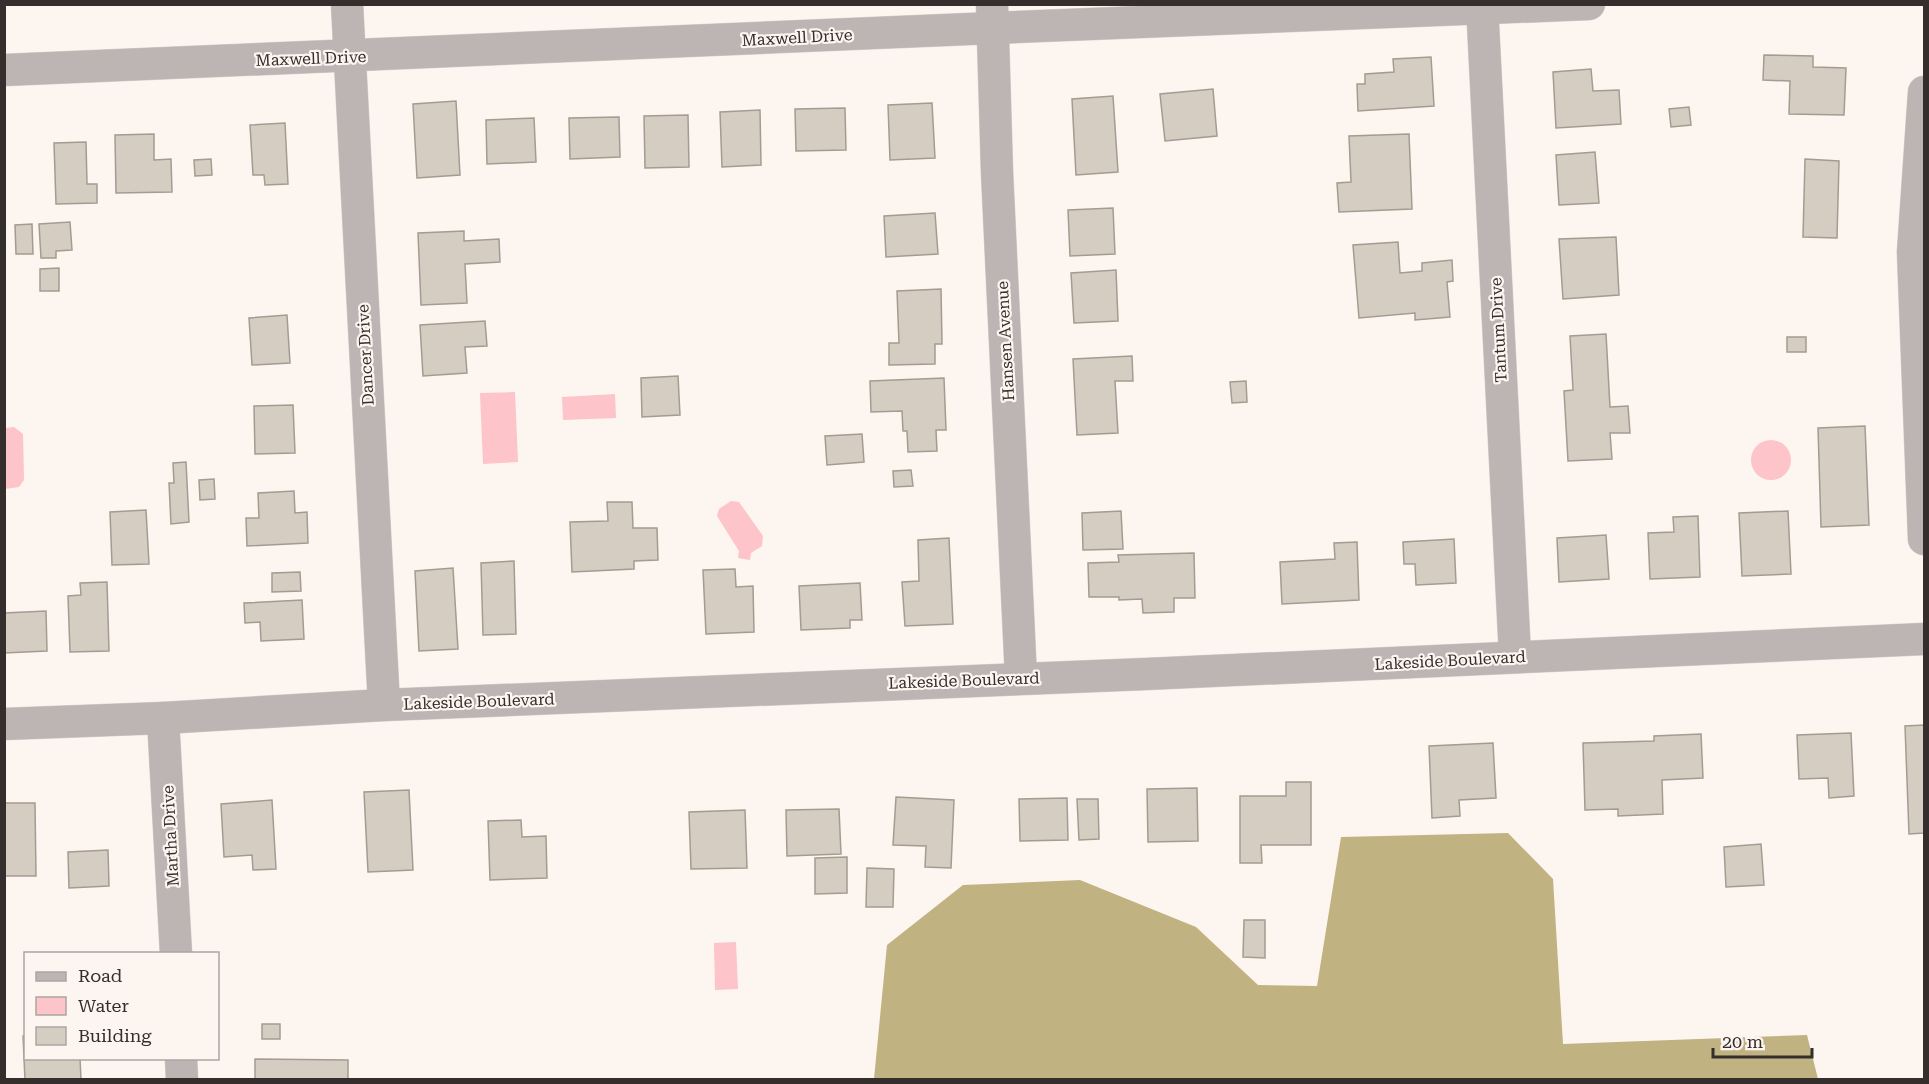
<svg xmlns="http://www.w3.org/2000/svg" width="1929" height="1084" font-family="'Roboto Serif',serif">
  <rect width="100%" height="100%" fill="#fdf5f0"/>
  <path fill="#c0b281" d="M1508 833 1553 879 1563 1044 1807 1035 1818 1079H874L887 945 963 885 1080 880 1196 927 1258 985 1317 986 1341 837Z"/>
  <g fill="#fdc4ca">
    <path d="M515 392 518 462 483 464 480 393Z"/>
    <path d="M615 394 616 418 563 420 562 397Z"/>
    <path d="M14 427 23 434 24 480 19 487 5 489V428Z"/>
    <circle cx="1771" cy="460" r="20"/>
    <path d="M731 501 739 502 763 536 762 546 751 553 750 560 738 558 739 551 717 516 719 509Z"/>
    <path d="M736 942 738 989 715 990 714 943Z"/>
  </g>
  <g fill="#d6cdc2" stroke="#a49b91" stroke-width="1.5">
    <path d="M1764 55 1813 56V67L1846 68 1844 115 1789 114 1790 81 1763 80Z"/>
    <path d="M1431 57 1434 106 1358 111 1357 84H1365V74L1394 72 1393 59Z"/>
    <path d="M1591 69 1593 91 1619 90 1621 124 1556 128 1553 72Z"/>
    <path d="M1213 89 1217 136 1165 141 1160 94Z"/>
    <path d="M1113 96 1118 172 1076 175 1072 99Z"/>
    <path d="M456 101 460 175 417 178 413 104Z"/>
    <path d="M932 103 935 158 890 160 888 105Z"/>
    <path d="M1689 107 1691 125 1671 127 1669 109Z"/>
    <path d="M845 108 846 150 796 151 795 109Z"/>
    <path d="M760 110 761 165 722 167 720 112Z"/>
    <path d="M688 115 689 167 645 168 644 116Z"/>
    <path d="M619 117 620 157 570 159 569 118Z"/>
    <path d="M534 118 536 162 487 164 486 120Z"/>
    <path d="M285 123 288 184 265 185 264 175H253L250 125Z"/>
    <path d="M154 134V160L171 159 172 192 116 193 115 135Z"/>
    <path d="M1409 134 1412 209 1339 212 1337 183 1351 182 1349 136Z"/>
    <path d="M86 142 87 184H97V203L56 204 54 143Z"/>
    <path d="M1595 152 1599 203 1559 205 1556 155Z"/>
    <path d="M211 159 212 175 195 176 194 160Z"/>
    <path d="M1805 159 1839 161 1837 238 1803 237Z"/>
    <path d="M1113 208 1115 254 1070 256 1068 210Z"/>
    <path d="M935 213 938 254 886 257 884 216Z"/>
    <path d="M70 222 72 250 56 251V258H41L39 224Z"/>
    <path d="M32 224 33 254H16L15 225Z"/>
    <path d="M464 231V241L499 239 500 262 465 264 467 303 421 305 418 233Z"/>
    <path d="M1616 237 1619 295 1563 299 1559 239Z"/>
    <path d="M1398 242 1400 273 1422 271V263L1452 260 1453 281 1447 282 1450 317 1415 320V313L1359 318 1353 245Z"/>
    <path d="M59 268V291H40V269Z"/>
    <path d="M1116 270 1118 321 1074 323 1071 273Z"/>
    <path d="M941 289 942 344H935V364L889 365V343H899L897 291Z"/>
    <path d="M287 315 290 363 252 365 249 318Z"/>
    <path d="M485 321 487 346 465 347 467 373 423 376 420 325Z"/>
    <path d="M1606 334 1610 407 1628 406 1630 433H1610L1612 459 1568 461 1564 391 1573 390 1570 336Z"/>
    <rect x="1787" y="337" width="19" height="15"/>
    <path d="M1132 356 1133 381H1115L1118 433 1077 435 1073 359Z"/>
    <path d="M678 376 680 415 642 417 641 378Z"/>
    <path d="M944 378 946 430H936L937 451 908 452 907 431H903L902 411 871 412 870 381Z"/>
    <path d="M1246 381 1247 402 1232 403 1230 382Z"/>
    <path d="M293 405 295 453 255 454 254 406Z"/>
    <path d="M1865 426 1869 525 1821 527 1818 428Z"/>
    <path d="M862 434 864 462 827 465 825 436Z"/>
    <path d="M186 462 189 522 171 524 169 483H174L173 463Z"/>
    <path d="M911 470 913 486 894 487 893 471Z"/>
    <path d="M214 479 215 499 200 500 199 480Z"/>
    <path d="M294 491 295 513 307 512 308 543 247 546 246 518H259L258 493Z"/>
    <path d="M607 502H632L633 528H657L658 560 634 561V569L572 572 570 522 608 521Z"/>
    <path d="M146 510 149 564 112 565 110 512Z"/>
    <path d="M1121 511 1123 549 1083 550 1082 513Z"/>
    <path d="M1788 511 1791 574 1742 576 1739 513Z"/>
    <path d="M1698 516 1700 577 1650 579 1648 533 1674 532 1673 517Z"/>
    <path d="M1606 535 1609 579 1559 582 1557 538Z"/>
    <path d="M949 538 953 624 905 626 902 582 919 581 918 540Z"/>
    <path d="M1454 539 1456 583 1416 585 1415 564H1404L1403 542Z"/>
    <path d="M1357 542 1359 600 1282 604 1280 562 1335 559 1334 543Z"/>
    <path d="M1194 553 1195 598H1174V612L1143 613 1142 599 1119 600V597H1089L1088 563 1119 562 1118 555Z"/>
    <path d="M514 561 516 634 483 635 481 563Z"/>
    <path d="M453 568 458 649 419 651 415 571Z"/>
    <path d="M735 569 736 587 753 586 754 632 706 634 703 570Z"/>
    <path d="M300 572 301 591 272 592V573Z"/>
    <path d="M107 582 109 651 70 652 68 596 81 595 80 583Z"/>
    <path d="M860 583 862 620H850V628L801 630 799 586Z"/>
    <path d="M302 600 304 639 261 641 260 622 245 623 244 603Z"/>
    <path d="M46 611 47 651 4 653V613Z"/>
    <path d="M1924 725V833L1909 834 1905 726Z"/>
    <path d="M1851 733 1854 796 1829 798 1828 778 1799 779 1797 735Z"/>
    <path d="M1701 734 1703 778 1662 780 1663 814 1618 816V809L1585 810 1583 743 1654 741V736Z"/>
    <path d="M1493 743 1496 798 1459 800 1460 816 1432 818 1429 746Z"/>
    <path d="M1286 782H1311V845H1261L1262 863H1240V796H1286Z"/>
    <path d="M1197 788 1198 841 1148 842 1147 789Z"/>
    <path d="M409 790 413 870 368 872 364 792Z"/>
    <path d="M896 797 954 800 951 868 925 867 926 846 893 845Z"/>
    <path d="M1067 798 1068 840 1020 841 1019 799Z"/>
    <path d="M1077 799H1098L1099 839 1079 840Z"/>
    <path d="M272 800 276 869 253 870 252 855 224 857 221 804Z"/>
    <path d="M4 803H35L36 876H4Z"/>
    <path d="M839 809 841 854 787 856 786 810Z"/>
    <path d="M745 810 747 868 691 869 689 812Z"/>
    <path d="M521 820 522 837 546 836 547 878 490 880 488 821Z"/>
    <path d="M1761 844 1764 885 1726 887 1724 847Z"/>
    <path d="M108 850 109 886 69 888 68 852Z"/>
    <path d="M847 857V893L815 894V858Z"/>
    <path d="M867 868 894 869 893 907H866Z"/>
    <path d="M1244 920H1265V958L1243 957Z"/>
    <rect x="262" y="1024" width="18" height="15"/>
    <path d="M26 1035V1058H80L81 1080H25L23 1036Z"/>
    <path d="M255 1059 348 1060V1080H255Z"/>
  </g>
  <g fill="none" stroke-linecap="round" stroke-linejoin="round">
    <g stroke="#d9d1cd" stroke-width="33">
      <g id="minor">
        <path d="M347 4 384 705"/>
        <path d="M992 4 997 172 1021 678"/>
        <path d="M1482 4 1515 656"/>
        <path d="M4 70 993 28 1589 4"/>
        <path d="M1924 92 1913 252 1924 539"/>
        <path d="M163 718 176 954"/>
        <path d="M4 724 163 718 384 705 1146 674 1924 639"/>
        <path d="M181 1058 182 1080"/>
      </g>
    </g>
    <use href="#minor" stroke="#bcb5b3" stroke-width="32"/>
  </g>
  <g text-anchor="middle" stroke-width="4.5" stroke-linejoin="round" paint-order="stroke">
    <g font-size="16" fill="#342e2c" stroke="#fdf5f0">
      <text transform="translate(797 37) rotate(-3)" y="6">Maxwell Drive</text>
      <text transform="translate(311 58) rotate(-2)" y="6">Maxwell Drive</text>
      <text transform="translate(1498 330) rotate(-93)" y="6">Tantum Drive</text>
      <text transform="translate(1005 341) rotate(-93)" y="6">Hansen Avenue</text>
      <text transform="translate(365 355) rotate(-93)" y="6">Dancer Drive</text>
      <text transform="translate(1450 660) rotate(-3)" y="6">Lakeside Boulevard</text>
      <text transform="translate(964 680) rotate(-2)" y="6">Lakeside Boulevard</text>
      <text transform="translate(479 701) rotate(-2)" y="6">Lakeside Boulevard</text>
      <text transform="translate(170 836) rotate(-93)" y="6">Martha Drive</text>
    </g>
  </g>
  <rect width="1929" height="1084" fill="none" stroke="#342e2c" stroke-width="12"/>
  <rect x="24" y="952" width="195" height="108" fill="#fdf5f0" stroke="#ada5a2" stroke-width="1.5"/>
  <rect x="36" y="972" width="30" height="9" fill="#bcb5b3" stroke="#ada5a2" stroke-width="1.5"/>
  <text x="78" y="982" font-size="18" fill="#342e2c">Road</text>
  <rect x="36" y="997" width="30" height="18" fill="#fdc4ca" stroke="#ada5a2" stroke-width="1.5"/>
  <text x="78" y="1012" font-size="18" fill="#342e2c">Water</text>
  <rect x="36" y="1027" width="30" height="18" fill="#d6cdc2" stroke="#ada5a2" stroke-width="1.5"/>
  <text x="78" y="1042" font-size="18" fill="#342e2c">Building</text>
  <path d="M1713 1048v9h99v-9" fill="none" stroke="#342e2c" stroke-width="3"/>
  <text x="1722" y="1048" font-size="18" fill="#342e2c" stroke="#fdf5f0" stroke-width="4.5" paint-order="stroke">20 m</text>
</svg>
